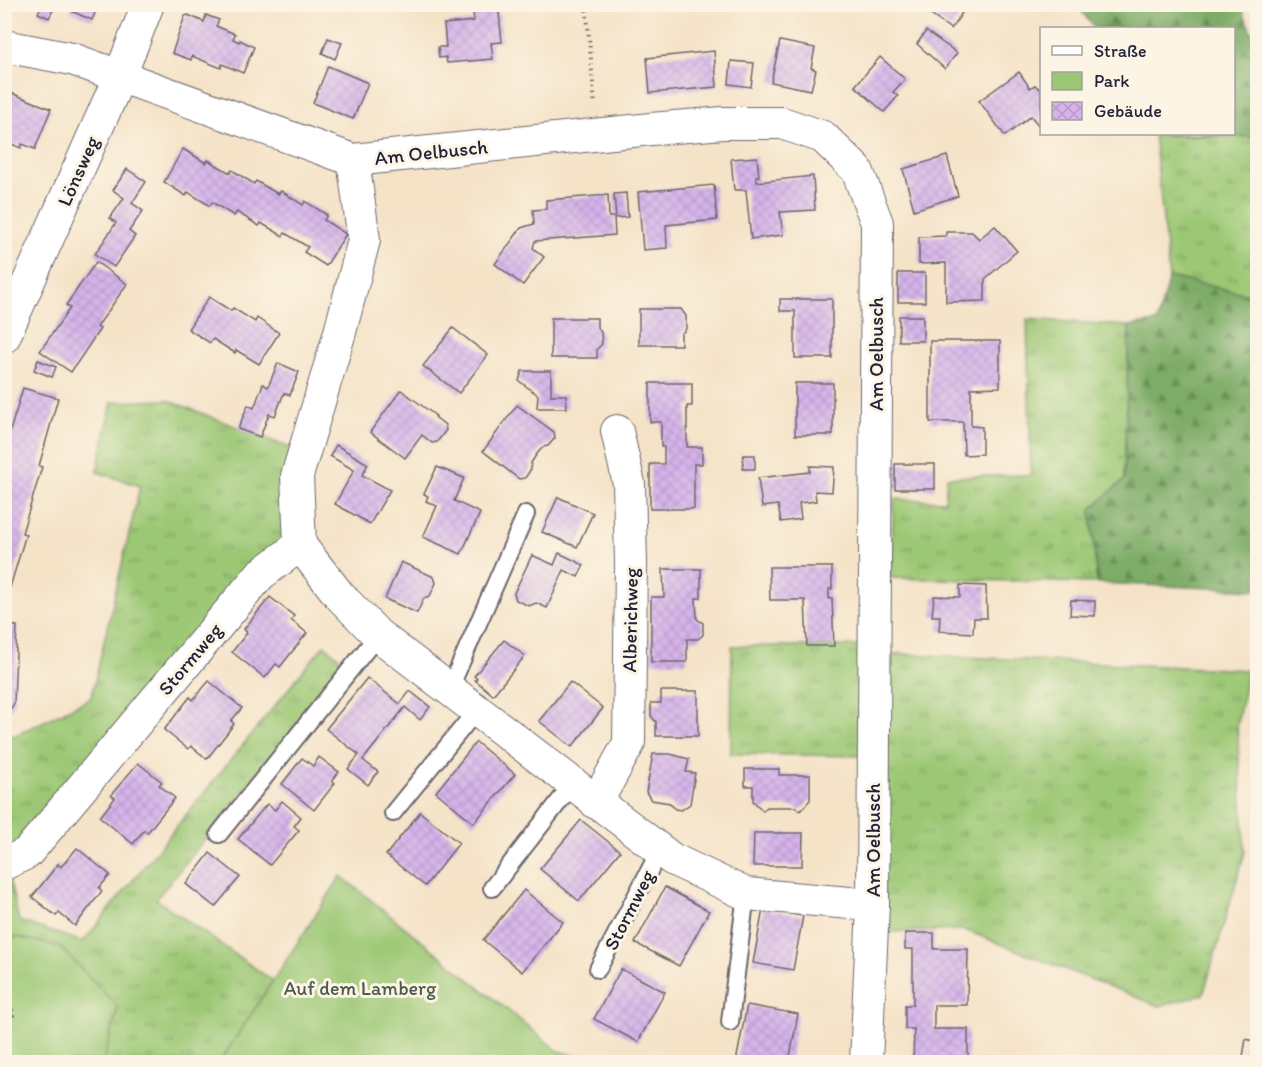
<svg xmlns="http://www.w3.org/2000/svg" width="1262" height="1067" font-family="Itim,sans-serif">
  <defs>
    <pattern id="grass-tufts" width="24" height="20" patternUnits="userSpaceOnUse" patternTransform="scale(1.5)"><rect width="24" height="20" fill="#9cc875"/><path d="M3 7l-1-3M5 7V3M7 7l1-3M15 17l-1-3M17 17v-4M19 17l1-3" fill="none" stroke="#7fa261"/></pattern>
    <pattern id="forest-firs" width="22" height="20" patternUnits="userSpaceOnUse" patternTransform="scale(1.5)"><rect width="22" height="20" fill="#7dac66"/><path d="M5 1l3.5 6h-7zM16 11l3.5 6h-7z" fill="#668c55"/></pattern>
    <pattern id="building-cross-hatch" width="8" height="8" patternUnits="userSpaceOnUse" patternTransform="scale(1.5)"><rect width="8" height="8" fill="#d6b4ea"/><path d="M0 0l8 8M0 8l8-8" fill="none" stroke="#b79aca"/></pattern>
  </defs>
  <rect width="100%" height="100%" fill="#fcf5e5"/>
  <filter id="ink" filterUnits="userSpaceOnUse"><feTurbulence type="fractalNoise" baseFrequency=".0167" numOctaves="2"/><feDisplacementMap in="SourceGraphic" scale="12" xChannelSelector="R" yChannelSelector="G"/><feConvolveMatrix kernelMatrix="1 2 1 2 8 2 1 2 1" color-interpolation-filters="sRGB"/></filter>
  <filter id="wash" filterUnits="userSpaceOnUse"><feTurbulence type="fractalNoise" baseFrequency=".008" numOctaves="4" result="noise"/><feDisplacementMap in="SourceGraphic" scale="24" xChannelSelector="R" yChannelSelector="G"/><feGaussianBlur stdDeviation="1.35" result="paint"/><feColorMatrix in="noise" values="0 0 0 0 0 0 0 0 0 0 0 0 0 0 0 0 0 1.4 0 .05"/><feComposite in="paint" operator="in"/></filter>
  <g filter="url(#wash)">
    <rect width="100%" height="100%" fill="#f5e3c8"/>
    <g fill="url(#grass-tufts)" stroke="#5f7558" stroke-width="1.5">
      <path d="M1154 134 1257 137V296L1169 277Z"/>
      <path d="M1027 319 1129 326 1124 480 1091 509 1097 583 890 578 894 499 945 501 947 477 1031 475Z"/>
      <path d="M168 400 298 451 292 542 5 856V738L16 735 91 698 140 486 97 472 112 402Z"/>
      <path d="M324 645 347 664 156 899 273 981 220 1062H103L118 1007 16 937 5 938 4 870H7L19 921 83 942Z"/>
      <path d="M732 646H866L864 756 731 754Z"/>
      <path d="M880 653 1248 670 1237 725 1245 852 1203 995 1159 1006 965 930 882 932Z"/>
    </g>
    <g fill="url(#forest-firs)" stroke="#506750" stroke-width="1.5">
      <path d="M1077 5H1240L1257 45V137L1138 134H1234V28H1094Z"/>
      <path d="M1169 277 1257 296V590L1097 583 1091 509 1124 480 1129 326 1157 322Z"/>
    </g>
    <g fill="#9cc875" stroke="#5f7558" stroke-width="1.5">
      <path d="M341 876 557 1050 592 1062H220Z"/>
      <path d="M16 937 59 946 118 1007 103 1062H5V938Z"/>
    </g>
    <g id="blocks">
      <g fill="url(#building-cross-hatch)">
        <path d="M42 4H56L49 18 38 13Z"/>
        <path d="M74 4H99L92 20 71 11Z"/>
        <path d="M498 4 502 42 491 43 493 59 447 63 446 57 439 58 438 47H446L444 24 474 21 472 6Z"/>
        <path d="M925 4H968L951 29 922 9Z"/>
        <path d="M188 15 204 22 206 15 219 20 216 26 235 34 233 39 239 42 240 40 254 47 243 73 222 64 221 68 192 56 191 60 172 53 185 16Z"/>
        <path d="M926 31 957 53 945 69 917 44Z"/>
        <path d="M328 38 342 43 335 59 322 53Z"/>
        <path d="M780 41 815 48 811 68 816 70 811 90 771 82Z"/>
        <path d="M714 51 717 87 650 93 647 58Z"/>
        <path d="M880 57 905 79 893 92 898 96 884 112 855 86Z"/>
        <path d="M731 61 754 63 751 87 729 84Z"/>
        <path d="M328 66 368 83 353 119 313 103Z"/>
        <path d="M1019 72 1030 88 1035 85 1041 90V124L1039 126 1031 116 1005 136 979 101Z"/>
        <path d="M4 90 51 109 35 149 22 144 21 148 4 141Z"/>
        <path d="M183 149 206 163 208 160 230 173 232 170 254 184 256 181 278 194 281 191 303 205 305 201 327 215 324 220 346 234 326 266 304 252 308 247 285 233 283 236 261 223 259 226 237 212 234 216 212 202 210 206 188 192 186 196 164 182Z"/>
        <path d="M947 156 958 196 914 210 903 169Z"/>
        <path d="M757 157 759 176H756L757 182 813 176 815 210 780 212 783 235 751 239 746 190H734L731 159Z"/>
        <path d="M127 169 146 182 132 203 143 211 129 231 135 236 114 267 95 254 116 223 110 218 124 198 113 190Z"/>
        <path d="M714 185 717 220 666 225 667 248 643 250 638 192Z"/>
        <path d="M626 193 628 217 616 218 614 194Z"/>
        <path d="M608 195 609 217H614L615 235 535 241 533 248 544 257 523 285 495 264 521 228 534 224 533 210 546 209V200Z"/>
        <path d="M995 226 1017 251 985 279V301L946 302V263L919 264V237L946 236V232H972L979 239Z"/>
        <path d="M96 262 127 284 97 327 100 329 71 372 40 351 70 308 66 305Z"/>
        <rect x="898" y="273" width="27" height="29"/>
        <path d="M209 297 231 311 233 308 255 322 257 318 279 333 259 364 236 350 235 353 213 339 210 343 188 329Z"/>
        <path d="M780 299H832V358H795V311H780Z"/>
        <path d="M639 309H681L686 316V329L681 334V345H639Z"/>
        <rect x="899" y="316" width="24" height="25"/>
        <path d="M551 318H597V327L601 332 602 344 597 349V358H551Z"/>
        <path d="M453 328 488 355 459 393 423 366Z"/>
        <path d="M930 341H1000V387L971 388V426L982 427V454L964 455 963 422H930Z"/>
        <path d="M38 360 56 367 52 377 34 370Z"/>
        <path d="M278 363 299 372 290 395 284 393 275 416 269 414 260 437 238 429 248 405 254 408 263 384 268 387Z"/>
        <path d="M522 371H551V395H566L567 408H537L538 395 519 381Z"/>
        <path d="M650 383H692V406H687V447H702V464H694V509H650V464H664V447H661V422H650Z"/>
        <rect x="795" y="383" width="38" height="52"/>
        <path d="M23 388 58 398 39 466 42 467 22 533 26 534 5 604 4 451Z"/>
        <path d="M401 390 436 416 435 417 445 425 446 430 437 442 432 443 422 435 405 458 370 432Z"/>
        <path d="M517 405 554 432 555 438 548 446 543 447 536 455 531 463V469L525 478 519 479 483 451Z"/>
        <path d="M336 445 368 464 362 475 390 490 370 524 335 504 354 470 330 456Z"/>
        <rect x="743" y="455" width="12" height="14"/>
        <rect x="895" y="464" width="40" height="25"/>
        <path d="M810 466 834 467 832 492 815 491 816 501 799 503 801 519 781 522 778 505 762 507 758 478 810 472Z"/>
        <path d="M437 467 464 478 454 501 480 513 461 554 423 537 437 506 426 501 428 496 424 494Z"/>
        <path d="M558 497 593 513 577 547 542 532Z"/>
        <path d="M559 553 584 565 578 577 564 570 547 608 536 603 529 606 516 600 514 593 532 555 554 565Z"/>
        <path d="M401 562 434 577 436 583 430 596 424 598 417 613 385 599Z"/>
        <path d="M769 567H832V589H829V599L832 598 834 646H807L805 600H770Z"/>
        <path d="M663 569H701V598H696L697 619 703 623V635L698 639H687V662H651V597H664Z"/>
        <path d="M960 585 986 586 987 618H974L973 633 939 631 940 616H932L934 596 960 597Z"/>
        <path d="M270 597 294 616 291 620 307 633 280 667 276 664 265 678 232 652 247 633 244 629Z"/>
        <path d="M1071 600 1095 601V616L1070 615Z"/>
        <path d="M4 625 17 626 14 704 4 717Z"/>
        <path d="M504 640 525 656 493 695 475 680 477 678 474 676Z"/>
        <path d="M367 678 400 704 410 691 430 707 420 720 405 707 363 760 378 772 368 785 348 769 359 755 326 729Z"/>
        <path d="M209 681 242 708 231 721 234 724 207 759 191 746 188 749 164 730 190 697 193 700Z"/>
        <path d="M570 682 603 708 572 747 539 721Z"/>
        <path d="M661 691H698V736H656V722L651 716V703H661Z"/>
        <path d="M476 742 515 774 474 823 436 792Z"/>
        <path d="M653 754H670L689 759 686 772 695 773 690 804 681 810 675 809 670 803 651 800 646 792Z"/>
        <path d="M319 757 339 772 332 781 335 783 314 810 282 784 302 758 313 766Z"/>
        <path d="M138 763 162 782 159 785 175 798 147 833 144 830 133 844 100 817 115 798 111 795Z"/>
        <path d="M745 769H779V775H810V800L800 811 796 807H767L763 811 753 801V786H745Z"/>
        <path d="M282 801 301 817 294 826 299 830 270 865 238 839 267 804 275 810Z"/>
        <path d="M420 812 459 843 425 886 386 855Z"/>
        <path d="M581 820 620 851 579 901 540 869Z"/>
        <path d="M754 833H803L802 866H753Z"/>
        <path d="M77 848 110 875 99 888 102 891 75 926 59 913 56 916 32 897 58 864 61 867Z"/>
        <path d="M210 853 240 877 215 907 186 884Z"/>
        <path d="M665 887 709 911 679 966 635 943Z"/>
        <path d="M524 890 563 922 522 972 483 940Z"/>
        <path d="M763 909 803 916 793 970 753 963Z"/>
        <path d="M905 933H934V949H968L967 1005H934V1029H968V1062H913L914 1029H905V1005H913V949H905Z"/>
        <path d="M621 969 665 992 638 1042 594 1019Z"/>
        <path d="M747 1005 798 1014 789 1062H736Z"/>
        <path d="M1246 1039 1257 1042V1062H1242Z"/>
      </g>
    </g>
  </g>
  <g filter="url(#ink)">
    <use href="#blocks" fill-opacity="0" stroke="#6c666c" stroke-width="1.5"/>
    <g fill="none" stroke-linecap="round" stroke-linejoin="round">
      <g stroke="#6c666c" stroke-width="20">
        <g id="lane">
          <path d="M449 690 526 514"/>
          <path d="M393 813 476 711"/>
          <path d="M219 834 378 635"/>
          <path d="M492 888 572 785"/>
          <path d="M598 969 660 850"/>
          <path d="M730 1022 746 894"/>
        </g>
      </g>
      <g stroke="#6c666c" stroke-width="34">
        <g id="street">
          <path d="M4 46 72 59 353 160 651 129 723 123H782L823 137 857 170 877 223 873 905 866 1062"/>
          <path d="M4 337 120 76 148 4"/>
          <path d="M300 545 297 476 340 332 364 240 353 160"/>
          <path d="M596 803 629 743 631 562 629 484 617 431"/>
          <path d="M4 864 27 853 260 575 300 545 339 595 378 635 672 859 746 894 873 905"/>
        </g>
      </g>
      <g stroke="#6c666c" stroke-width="4" stroke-dasharray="1.5 4.5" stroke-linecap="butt">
        <path d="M586 4 595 105"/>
        <path d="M4 968 14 1021"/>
      </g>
      <use href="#lane" stroke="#fff" stroke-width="16"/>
      <use href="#street" stroke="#fff" stroke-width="32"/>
    </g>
  </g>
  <g text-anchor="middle" stroke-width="6" stroke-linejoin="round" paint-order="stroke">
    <g font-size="20" fill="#22223b" stroke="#fcf5e5">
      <text transform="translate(431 152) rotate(-6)" y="7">Am Oelbusch</text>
      <text transform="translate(78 171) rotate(-66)" y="7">Lönsweg</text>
      <text transform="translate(876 354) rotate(-90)" y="7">Am Oelbusch</text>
      <text transform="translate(630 620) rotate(-89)" y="7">Alberichweg</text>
      <text transform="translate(190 659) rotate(-50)" y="7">Stormweg</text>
      <text transform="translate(873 840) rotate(-90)" y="7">Am Oelbusch</text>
      <text transform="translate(629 910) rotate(-63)" y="7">Stormweg</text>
    </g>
    <g font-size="20" fill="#4d5c4f" stroke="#fcf5e5">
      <text x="360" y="995">Auf dem Lamberg</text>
    </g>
  </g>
  <rect width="1262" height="1067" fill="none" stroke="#fcf5e5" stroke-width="24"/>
  <rect x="1040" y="27" width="195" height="108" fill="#fcf5e5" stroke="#a5a1a1" stroke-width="1.5"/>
  <rect x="1052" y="46" width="30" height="9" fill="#ffffff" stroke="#a5a1a1" stroke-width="1.5"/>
  <text x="1094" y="57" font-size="18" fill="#22223b">Straße</text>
  <rect x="1052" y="72" width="30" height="18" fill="#9cc875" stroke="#a5a1a1" stroke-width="1.5"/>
  <text x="1094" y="87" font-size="18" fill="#22223b">Park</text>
  <rect x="1052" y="102" width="30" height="18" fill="url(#building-cross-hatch)" stroke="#a5a1a1" stroke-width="1.5"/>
  <text x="1094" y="117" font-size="18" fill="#22223b">Gebäude</text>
</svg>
